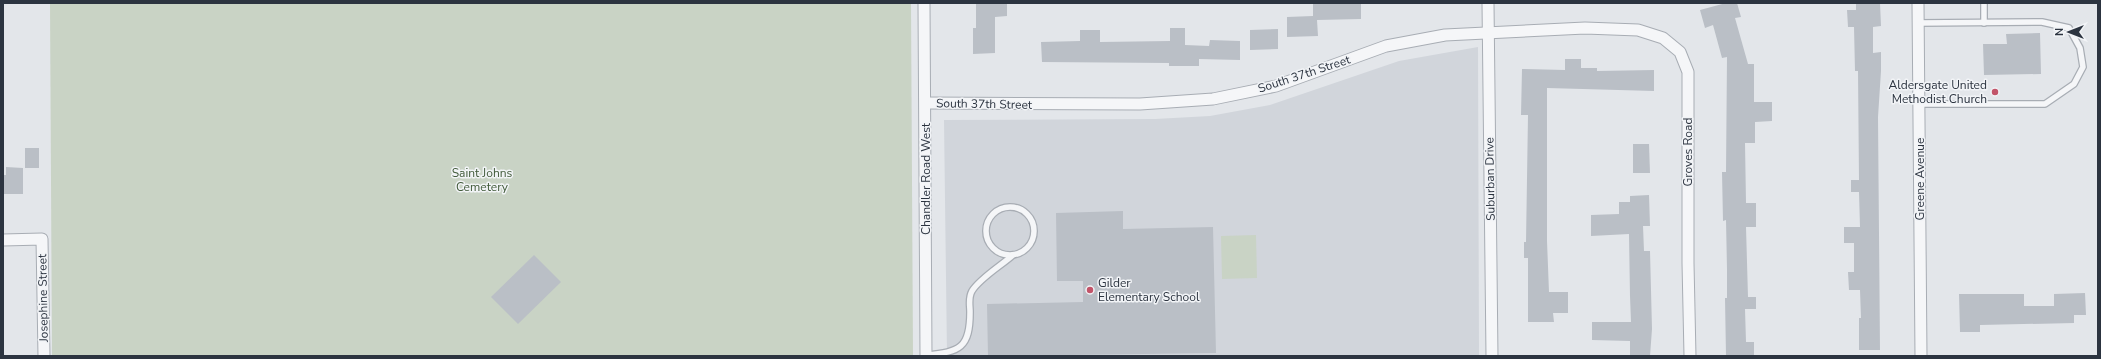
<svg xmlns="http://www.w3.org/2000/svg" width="2101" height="359" font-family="'Nunito Sans',sans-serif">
  <rect width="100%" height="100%" fill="#e3e6ea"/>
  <path fill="#d1d5db" d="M1478 47 1479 356H947L944 120 1155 119 1210 116 1270 105 1399 61Z"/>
  <g fill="#c9d3c5">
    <path d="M50 3H911L913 356H52Z"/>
    <path d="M1256 235 1257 278 1222 279 1221 236Z"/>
  </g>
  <g fill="#babfc6">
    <path d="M976 3H1007V16L995 17V53L973 54V28H976Z"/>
    <path d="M1313 3H1361V19L1317 20 1318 36 1287 37V17L1313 16Z"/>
    <path d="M1726 3H1737L1741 17 1735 18 1748 64H1754V102H1772V121L1755 122V143H1745L1746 203H1756V227H1746L1748 297H1756V309H1745L1746 342H1754V356H1726L1725 298H1727V269L1726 220 1723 221 1722 172H1726L1727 57 1722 58 1713 25 1705 28 1700 10Z"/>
    <path d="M1856 3H1880L1881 26 1873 27V53L1881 52V71L1878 117 1880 350H1859V318H1861L1860 290H1849L1848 272H1854V243H1844V227H1860L1859 192H1851V180H1859L1858 71H1855L1854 27H1848L1847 10H1856Z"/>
    <path d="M1170 28H1185V45L1209 46 1210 40 1240 41V60L1199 59V66H1169V63L1042 62 1041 42 1080 41V30H1100V42L1170 41Z"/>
    <path d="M1278 29V49L1250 50V30Z"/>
    <path d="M2040 33 2041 74 1984 75 1983 44H2007L2006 34Z"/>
    <path d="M1565 59H1581V68H1597V71L1654 70V91L1547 88V241L1549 292H1568V313H1553L1554 322H1528V258H1524V242H1526L1528 115H1521L1522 69 1565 70Z"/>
    <path d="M1633 144H1649L1650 173H1633Z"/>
    <rect x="25" y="148" width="14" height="20"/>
    <path d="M6 167 23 168V194H3V175H6Z"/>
    <path d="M1649 195 1650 226H1643L1644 251H1650L1652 329 1650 356H1630V341L1592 340V322H1631L1630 296 1629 234 1591 236V215L1619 214V202H1630V196Z"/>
    <path d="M1123 211V229L1213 227 1216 353 988 356 987 304 1083 302V281H1057L1056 213Z"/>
    <path d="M534 255 561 282 518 324 491 297Z"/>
    <path d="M2085 293 2086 315H2074V323L1980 325V332H1960L1959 294H2024V306H2054V294Z"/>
  </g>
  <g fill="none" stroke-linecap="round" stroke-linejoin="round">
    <g stroke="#a8adb4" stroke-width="8">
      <g id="service">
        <path d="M1984 3V23"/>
        <path d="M1918 23 2042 22 2069 28 2080 48 2083 67 2074 84 2045 104H1919"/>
        <circle cx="1010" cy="231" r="24"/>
        <path d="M926 355C960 352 970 348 970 312 970 305 968 298 972 291 980 278 1002 265 1013 255"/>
      </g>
    </g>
    <g stroke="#a8adb4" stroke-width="13">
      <g id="minor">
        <path d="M924 3 926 356"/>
        <path d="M1488 3 1492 356"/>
        <path d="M1918 3 1921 356"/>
        <path d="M926 103 1140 104 1213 99 1276 86 1386 46 1445 35 1585 28 1638 30 1663 38 1680 52 1688 72V263L1690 356"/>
        <path d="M3 240 42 239 44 356"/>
      </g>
    </g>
    <use href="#service" stroke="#f5f6f8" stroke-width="5.5"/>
    <use href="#minor" stroke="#f5f6f8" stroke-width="11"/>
  </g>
  <g fill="#c25469" stroke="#f2f4f7" stroke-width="1.5">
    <circle cx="1995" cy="92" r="4"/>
    <circle cx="1090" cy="290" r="4"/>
  </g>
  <g text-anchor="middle" stroke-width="3" stroke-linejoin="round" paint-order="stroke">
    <g font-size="12" fill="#2c3440" stroke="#f2f4f7">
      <text transform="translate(1304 74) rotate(-18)" y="4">South 37th Street</text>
      <text transform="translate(984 104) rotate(1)" y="4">South 37th Street</text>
      <text transform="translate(1688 152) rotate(-90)" y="4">Groves Road</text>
      <text transform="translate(926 179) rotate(-90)" y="4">Chandler Road West</text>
      <text transform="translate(1490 179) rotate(-91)" y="4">Suburban Drive</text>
      <text transform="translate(1920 179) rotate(-90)" y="4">Greene Avenue</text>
      <text transform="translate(43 298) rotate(-91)" y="4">Josephine Street</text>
    </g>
    <g font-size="12" fill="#2c3440" stroke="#f2f4f7" text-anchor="end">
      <text x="1987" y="89">Aldersgate United<tspan x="1987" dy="14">Methodist Church</tspan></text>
      <text x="1098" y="287" text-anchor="start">Gilder<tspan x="1098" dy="14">Elementary School</tspan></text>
    </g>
    <g font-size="12" fill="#425b3b" stroke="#f2f4f7">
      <text x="482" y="177">Saint Johns<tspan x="482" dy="14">Cemetery</tspan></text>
    </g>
  </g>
  <rect width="2101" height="359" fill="none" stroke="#2c3440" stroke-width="8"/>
  <g transform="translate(2069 32) rotate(270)" stroke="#f2f4f7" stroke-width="3" paint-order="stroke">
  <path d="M0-3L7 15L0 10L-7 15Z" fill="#2c3440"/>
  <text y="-6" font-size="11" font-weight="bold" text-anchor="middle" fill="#2c3440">N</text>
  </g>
</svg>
